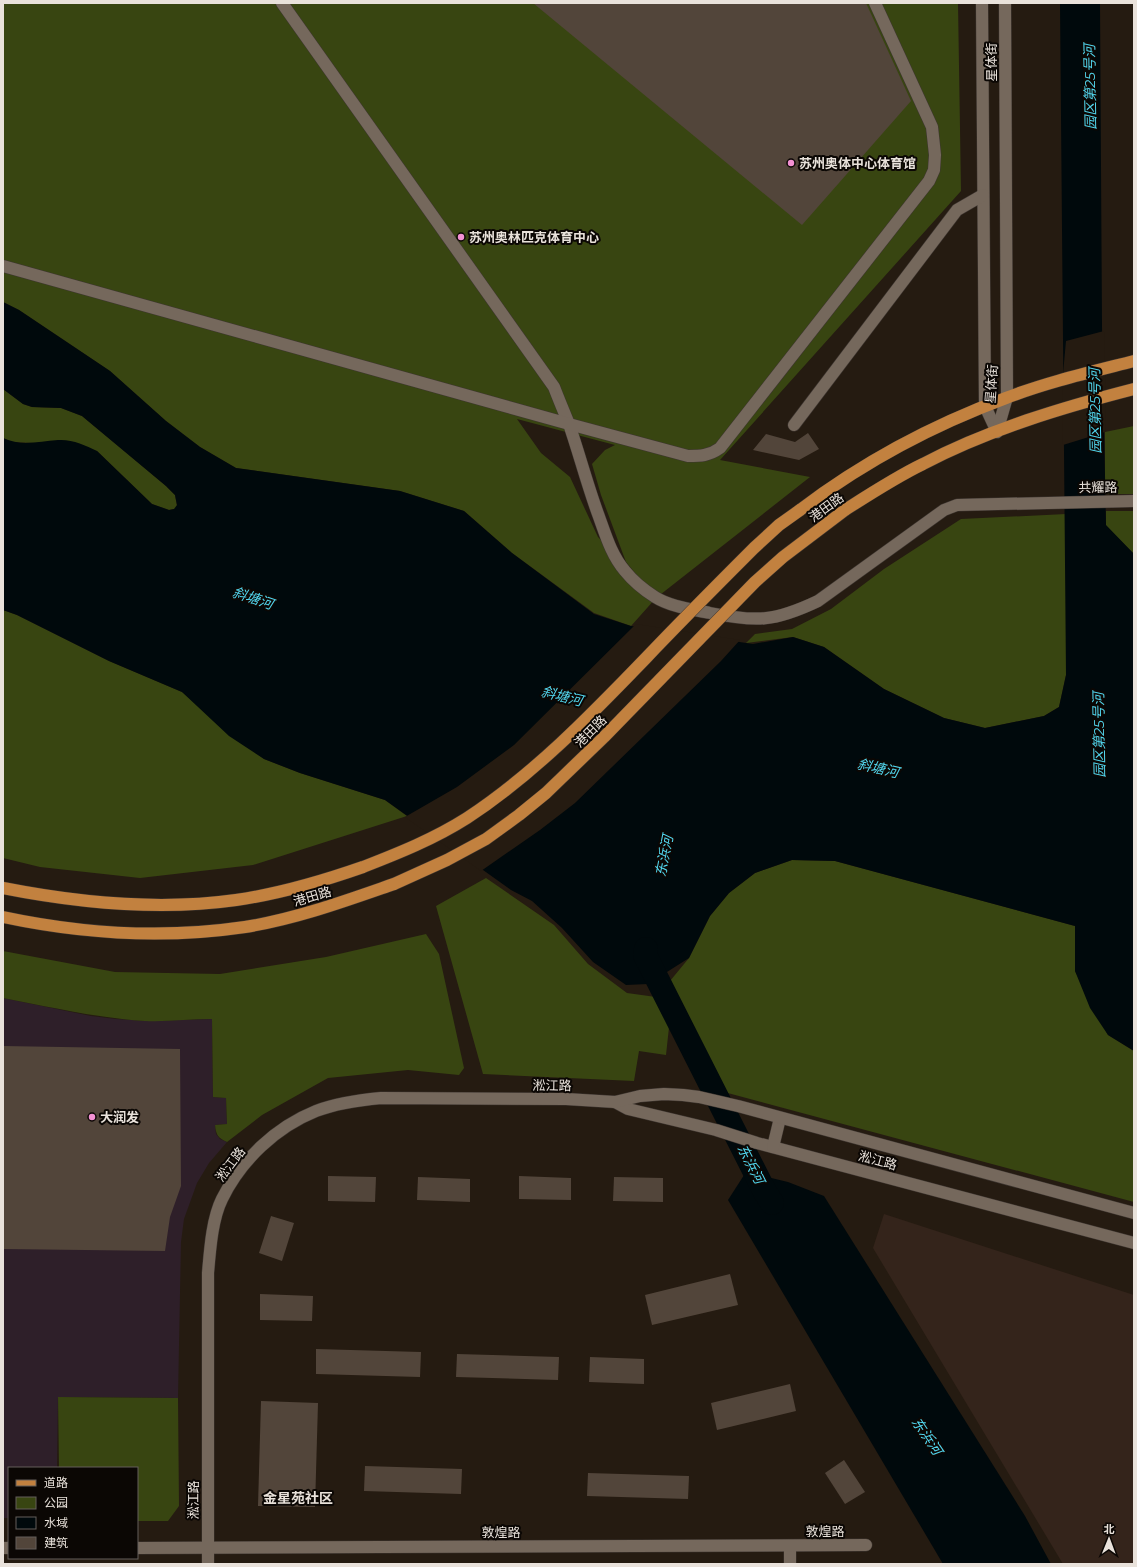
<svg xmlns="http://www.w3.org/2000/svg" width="1137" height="1567" font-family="Montserrat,'Noto Sans SC',sans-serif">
  <rect width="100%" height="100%" fill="#251b11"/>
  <path fill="#2e1f29" d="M3 998 91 1016 116 1019 147 1021 212 1019 213 1097 226 1098 227 1124 215 1125 216 1134 220 1139 227 1142 209 1163 197 1183 184 1219 181 1242 178 1398 58 1397 57 1468H9V1518H3Z"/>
  <path fill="#34241b" d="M884 1214 1134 1295V1564H1063L873 1248Z"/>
  <g fill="#384511" fill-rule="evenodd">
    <path d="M3 3H958L961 191 720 460 810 477 656 598 631 626 594 613 512 553 464 511 400 491 236 468 200 447 166 421 110 371 19 310 3 302ZM517 419 615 445 605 450 592 464 601 495 626 562 649 590 598 537 570 477 541 453Z"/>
    <path d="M3 389 23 404 32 407 61 408 82 416 166 486 175 495 177 506 175 509 169 510 152 504 97 451 35 443 12 442 3 438Z"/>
    <path d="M1134 426V494H1105V432Z"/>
    <path d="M1106 511H1134V554L1106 526Z"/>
    <path d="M1066 514V675L1059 707 1044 716 985 728 944 718 884 689 824 647 793 637 746 643 755 634 792 629 831 609 884 569 961 519Z"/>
    <path d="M3 610 17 615 109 661 182 692 264 759 300 773 385 800 407 816 253 865 140 878 40 867 3 858Z"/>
    <path d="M792 860 835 861 1075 926V971L1108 1035 1134 1051V1202L724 1092 670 981 689 958 710 916 729 893 755 873Z"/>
    <path d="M486 878 554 925 588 964 627 993 656 997 670 1018 666 1055 639 1051 634 1081 483 1074 436 906Z"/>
    <path d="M426 934 439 954 464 1068 459 1075 408 1070 328 1078 262 1115 227 1142C218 1138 216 1135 215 1125L227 1124 226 1098 213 1097 212 1019C190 1019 167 1022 145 1021 97 1018 50 1007 3 998V951L115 972 220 974 326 957Z"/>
    <path d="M58 1397 178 1398 179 1506 168 1521H137V1468H59Z"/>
  </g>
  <g fill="#00090c">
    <path d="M1060 3H1100L1102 327 1106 525 1134 554V1051L1108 1035 1090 1008 1075 971V926L835 861 792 860 755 873 729 893 710 916 689 958 648 984 626 985 593 962 562 928 532 901 511 890 385 800 300 773 264 759 229 736 182 692 109 661 17 615 3 610V438C22 447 39 441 58 440 72 439 85 445 97 451L152 504 169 510 174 509 177 505 175 495 166 486 82 416 61 408 32 407 23 404 3 389V302L19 310 110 371 166 421 200 447 236 468 400 491 464 511 512 553 594 614 631 626 753 644 793 637 824 647 884 689 944 718 985 728 1044 716 1059 707 1066 675Z"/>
    <path d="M746 1172 788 1182 824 1196 1025 1516 1051 1564H943L728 1200Z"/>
  </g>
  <g fill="#251b11">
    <path d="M1104 331 1106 409 1105 432 1063 445 1062 385 1066 341Z"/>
    <path d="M636 624 740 640 721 661 575 803 540 830 481 871 405 817 457 787 514 745Z"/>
  </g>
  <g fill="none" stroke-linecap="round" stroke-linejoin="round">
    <path stroke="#00090c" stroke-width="24" d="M646 949 645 955 765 1192 772 1203"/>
  </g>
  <g fill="#52453a">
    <path d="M533 3H866L911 101 802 225Z"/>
    <path d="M808 433 819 449 799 460 753 450 766 434 795 442Z"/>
    <path d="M3 1046 180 1049 181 1186 170 1217 165 1251 3 1249Z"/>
    <path d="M328 1176 376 1177 375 1202 328 1201Z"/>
    <path d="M519 1176 571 1178V1200L519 1199Z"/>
    <path d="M418 1177 470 1179V1202L417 1200Z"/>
    <path d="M614 1177 663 1178V1202L613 1201Z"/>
    <path d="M271 1216 294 1223 282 1261 259 1253Z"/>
    <path d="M730 1274 738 1305 652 1325 645 1295Z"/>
    <path d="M260 1294 313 1296 312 1321 260 1320Z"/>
    <path d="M316 1349 421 1352 420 1377 316 1374Z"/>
    <path d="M457 1354 559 1357 558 1380 456 1377Z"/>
    <path d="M590 1357 644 1359V1384L589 1382Z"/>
    <path d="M790 1384 796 1411 717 1430 711 1403Z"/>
    <path d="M261 1401 318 1403 315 1507 258 1506Z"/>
    <path d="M844 1460 865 1492 845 1504 825 1473Z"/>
    <path d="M365 1466 462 1469 461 1494 364 1491Z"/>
    <path d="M588 1473 689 1476 688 1499 587 1496Z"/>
  </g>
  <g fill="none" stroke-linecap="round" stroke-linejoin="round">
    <g stroke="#3e3631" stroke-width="13">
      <g id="minor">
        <path d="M282 3 554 387C559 400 564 412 569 424 579 453 587 484 598 514 605 533 611 555 625 571 633 581 644 590 655 597 671 607 691 609 710 613 756 622 774 622 818 601L944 510 957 505 1134 501"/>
        <path d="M982 3 985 406 997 432"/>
        <path d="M3 266 569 424 688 456C700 456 709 456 720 448L929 181 934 170 935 155 932 127 875 3"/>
        <path d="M794 425 957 210 983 195"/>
        <path d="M997 432 1007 397 1005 3"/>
        <path d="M615 1102 628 1109 716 1130 757 1143 1134 1243"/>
        <path d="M773 1147 780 1118"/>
        <path d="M790 1546V1564"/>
        <path d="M3 1548H9"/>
        <path d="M137 1548 866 1545"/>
        <path d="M208 1564V1273C210 1250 212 1219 222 1199 241 1160 276 1127 316 1111 337 1103 359 1100 381 1098L566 1099 615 1102 640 1096 664 1094 683 1095 699 1097 738 1106 1134 1213"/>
      </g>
    </g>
    <g stroke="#3e3631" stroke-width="13">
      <g id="major">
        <path d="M800 510C862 463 933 425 1006 398 1047 382 1091 372 1134 361"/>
        <path d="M845 510C870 494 896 477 923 464 987 430 1064 407 1134 389"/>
        <path d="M3 888C79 903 158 911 236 900 278 894 323 881 363 867"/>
        <path d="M3 917C83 934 164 939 245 927 296 919 345 901 394 884"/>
      </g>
    </g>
    <use href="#minor" stroke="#75685c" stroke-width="12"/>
    <use href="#major" stroke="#c2813f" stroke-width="12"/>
    <g stroke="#3e3631" stroke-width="13" stroke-linecap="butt">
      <g id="major-bridge">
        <path d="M363 867C399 853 434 839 467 818 534 774 590 716 645 659 681 621 717 585 754 548L779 525 800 510"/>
        <path d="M394 884 447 860 486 839 519 815 546 793 604 737 755 582 783 557 845 510"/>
      </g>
    </g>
    <use href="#major-bridge" stroke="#c2813f" stroke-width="12"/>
  </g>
  <g fill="#f491d3" stroke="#0b0704" stroke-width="1.5">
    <circle cx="791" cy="163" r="4"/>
    <circle cx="461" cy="237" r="4"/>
    <circle cx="92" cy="1117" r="4"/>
  </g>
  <g text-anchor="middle" stroke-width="4" stroke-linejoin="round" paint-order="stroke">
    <g font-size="13" fill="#e9e2db" stroke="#0b0704">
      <text transform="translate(991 62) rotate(-90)" y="5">星体街</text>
      <text transform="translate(991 384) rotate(-86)" y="5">星体街</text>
      <text transform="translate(1098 487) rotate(-1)" y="5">共耀路</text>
      <text transform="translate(826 507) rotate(-36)" y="5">港田路</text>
      <text transform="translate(590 731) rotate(-45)" y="5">港田路</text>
      <text transform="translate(312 896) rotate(-16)" y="5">港田路</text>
      <text transform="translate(552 1085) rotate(1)" y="5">淞江路</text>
      <text transform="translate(878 1160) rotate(15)" y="5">淞江路</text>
      <text transform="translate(230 1164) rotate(-53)" y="5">淞江路</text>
      <text transform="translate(193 1500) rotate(-90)" y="5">淞江路</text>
      <text x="825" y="1536">敦煌路</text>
      <text x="501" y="1537">敦煌路</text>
    </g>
    <g font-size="13" font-weight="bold" fill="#e9e2db" stroke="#0b0704" text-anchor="start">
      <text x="799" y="168">苏州奥体中心体育馆</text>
      <text x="469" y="242">苏州奥林匹克体育中心</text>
      <text x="100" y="1122">大润发</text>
    </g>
    <g font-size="14" font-style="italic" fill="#52d6ee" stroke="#0b0704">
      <text transform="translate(1090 87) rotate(-91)" y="5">园区第25号河</text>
      <text transform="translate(1095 411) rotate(-91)" y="5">园区第25号河</text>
      <text transform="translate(253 598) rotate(18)" y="5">斜塘河</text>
      <text transform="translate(562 696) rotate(14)" y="5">斜塘河</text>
      <text transform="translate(1099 735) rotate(-91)" y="5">园区第25号河</text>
      <text transform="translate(878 768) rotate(13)" y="5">斜塘河</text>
      <text transform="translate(664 856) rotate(-79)" y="5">东浜河</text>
      <text transform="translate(751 1164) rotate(63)" y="5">东浜河</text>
      <text transform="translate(927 1436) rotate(56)" y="5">东浜河</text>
    </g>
    <g font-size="14" font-weight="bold" fill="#e9e2db" stroke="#0b0704">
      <text x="298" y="1503">金星苑社区</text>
    </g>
  </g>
  <rect width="1137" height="1567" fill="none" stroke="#e9e2db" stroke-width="8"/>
  <rect x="8" y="1467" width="130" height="92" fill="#0b0704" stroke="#645f5a"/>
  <rect x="16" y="1480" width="20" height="6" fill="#c2813f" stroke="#645f5a"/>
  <text x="44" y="1487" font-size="12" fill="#e9e2db">道路</text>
  <rect x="16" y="1497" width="20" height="12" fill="#384511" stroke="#645f5a"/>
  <text x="44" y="1507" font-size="12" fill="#e9e2db">公园</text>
  <rect x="16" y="1517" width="20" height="12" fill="#00090c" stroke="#645f5a"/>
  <text x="44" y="1527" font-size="12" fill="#e9e2db">水域</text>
  <rect x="16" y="1537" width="20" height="12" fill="#52453a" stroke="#645f5a"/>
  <text x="44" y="1547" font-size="12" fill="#e9e2db">建筑</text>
  <g transform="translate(1109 1539) rotate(1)" stroke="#0b0704" stroke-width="3" paint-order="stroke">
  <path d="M0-3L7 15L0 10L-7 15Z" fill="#e9e2db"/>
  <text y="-6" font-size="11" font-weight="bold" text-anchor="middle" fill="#e9e2db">北</text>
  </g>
</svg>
